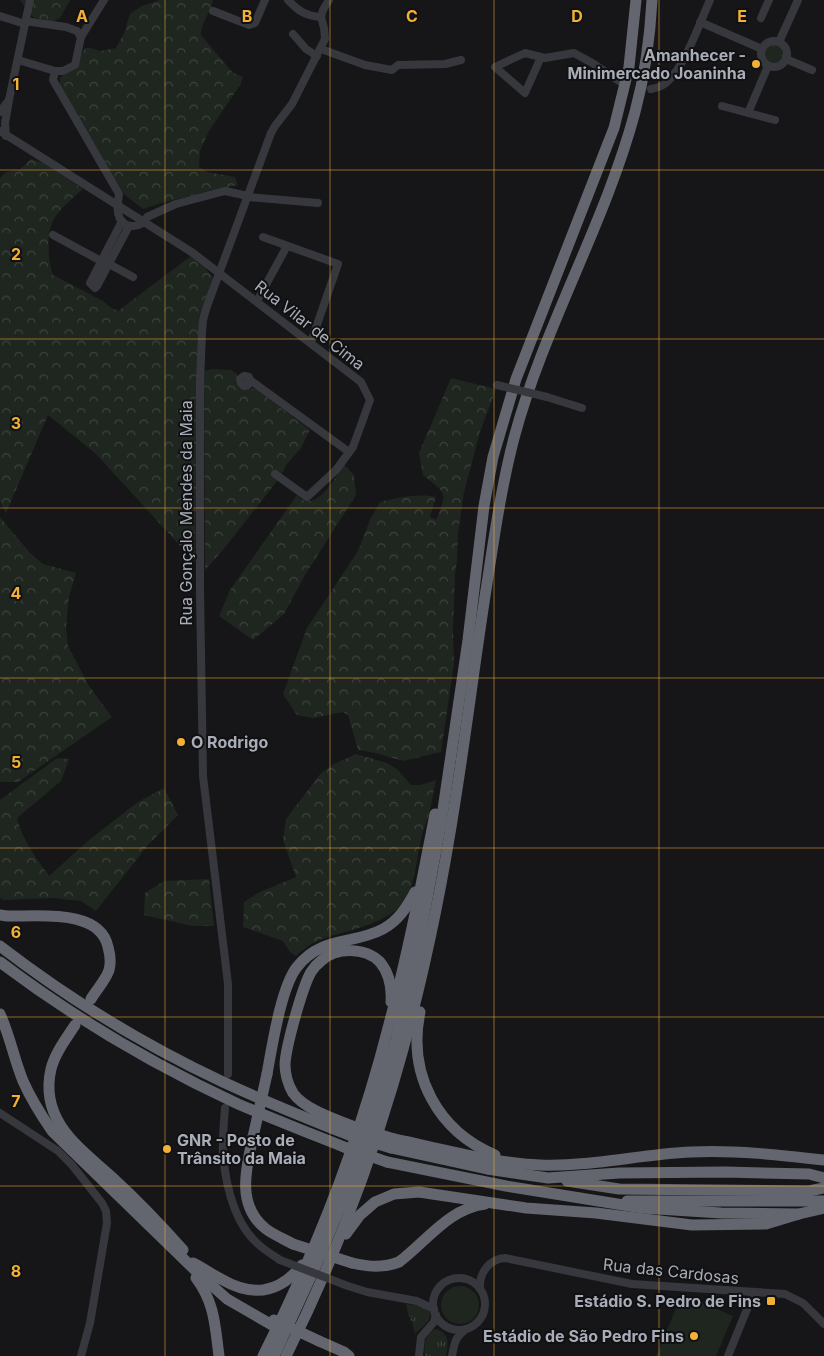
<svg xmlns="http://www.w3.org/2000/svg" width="824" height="1356" font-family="Inter,sans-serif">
  <defs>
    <pattern id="grass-tufts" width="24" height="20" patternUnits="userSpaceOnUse" patternTransform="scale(1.25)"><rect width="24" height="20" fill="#1e261f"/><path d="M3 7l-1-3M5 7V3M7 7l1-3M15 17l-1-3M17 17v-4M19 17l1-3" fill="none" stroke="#3c433d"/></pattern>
    <pattern id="forest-crowns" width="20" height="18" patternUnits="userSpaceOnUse" patternTransform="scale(1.25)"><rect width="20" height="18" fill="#1e261f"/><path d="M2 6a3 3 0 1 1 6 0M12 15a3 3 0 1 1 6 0" fill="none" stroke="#3c433d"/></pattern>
  </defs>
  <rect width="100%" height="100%" fill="#161618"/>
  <g fill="url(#grass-tufts)">
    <circle cx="774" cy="55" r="10"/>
    <path d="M406 1304C414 1305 435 1306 429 1319 426 1325 419 1329 415 1334L412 1321 410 1320 412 1317H409Z"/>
    <path d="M435 1329C450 1332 448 1344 446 1356H425C424 1344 424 1336 435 1329Z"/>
  </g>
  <g fill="url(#forest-crowns)">
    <path d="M20 0H70L60 18 52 22 33 17Z"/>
    <path d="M160 0H213C211 13 201 21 201 35L233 73 243 77 240 85 209 131 200 151 199 167 207 172 235 177 238 185 161 203 143 209 124 194 76 113 60 89V78L66 72 74 68 85 48H91L100 51 116 48 124 33 130 14 142 6Z"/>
    <path d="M31 159 43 163 83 189C74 197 58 210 53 221 46 234 48 261 53 275L103 301 110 307 118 311 191 256 203 265 213 278C205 312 195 342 198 378L195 562 96 454 48 415 6 513 0 502V178L6 172 19 170Z"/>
    <path d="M213 369 231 370 237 374V382L242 388 256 389 310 430 301 448 286 465 281 476 222 551 205 570 204 371Z"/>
    <path d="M451 378 496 389 480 432 464 492 458 534 457 561 455 574 453 631 454 664 441 752 403 761 376 753 358 750 348 715 343 712 313 718 297 715 283 694 307 628 358 551 370 520 380 502C398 498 418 493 436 497L430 517 436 520C448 491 446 494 423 475L419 453Z"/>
    <path d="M344 465 354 475 356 495 305 575 284 614 253 640 219 616 230 590 297 495C300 498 303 501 308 501 322 502 337 475 344 465Z"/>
    <path d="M0 517 30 553 43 564 76 573 69 597 66 628 68 646 89 686 112 717 18 782H0Z"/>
    <path d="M356 754 387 763 397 769 411 785H421L436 780C433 792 432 803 429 814 427 822 423 829 422 836 410 887 419 908 362 927 336 936 316 936 296 956L290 952 283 941 243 927 244 902 260 892 296 877 283 840 286 819 321 773 334 764Z"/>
    <path d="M57 758 69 759 61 781 17 818C22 839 36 858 49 876L89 840 138 802 164 788 178 815 148 845 96 911 81 901 53 898 4 900 0 898V800Z"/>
    <path d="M209 879 214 926H192L144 915 145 893 164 881Z"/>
  </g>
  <g fill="#1e261f">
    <circle cx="460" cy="1305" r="19"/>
    <path d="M682 1294 733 1316 716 1356H656Z"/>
  </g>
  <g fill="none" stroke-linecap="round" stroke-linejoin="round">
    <g stroke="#37383d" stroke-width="8">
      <path d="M288 0C298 11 306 16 321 17"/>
      <path d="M213 11 249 25 255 23 265 0"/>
      <path d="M0 16 25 24"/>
      <path d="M321 17 323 10 329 0"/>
      <path d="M761 18 769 0"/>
      <path d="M700 22 762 49"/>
      <path d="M293 34 306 49 317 56"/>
      <path d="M81 37 104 0"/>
      <circle cx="774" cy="54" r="13"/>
      <path d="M779 42 798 0"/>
      <path d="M321 49 365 65 392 70 398 65 445 64 461 60"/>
      <path d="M541 57 525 93 495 67 525 53 545 58 574 53 594 64 619 81"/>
      <path d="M786 59 812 70"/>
      <path d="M18 60 55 71H63L75 65 81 37 77 31 66 27 25 21"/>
      <path d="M55 71 53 80 119 194C118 202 116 211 120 219 126 229 143 228 147 217L176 204 225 191 248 196"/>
      <path d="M651 89C657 88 661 87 666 83 685 67 699 24 710 0"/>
      <path d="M722 106 775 120"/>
      <path d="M0 112 8 101"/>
      <path d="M748 113 768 66"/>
      <path d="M0 131 193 253 361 382 370 400 353 447 336 470 307 497 275 474"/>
      <path d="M6 136 5 123 9 100 30 0"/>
      <path d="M248 197 318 203"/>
      <path d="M122 221 90 283 95 288 97 286 129 226"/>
      <path d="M53 235 101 261"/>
      <path d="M263 237 338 264 311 342"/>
      <path d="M109 264 133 277"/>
      <path d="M257 301 287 246"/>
      <path d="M250 380 248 385 244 386 241 383 240 379 244 376 249 377 250 380 349 452"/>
      <path d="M547 397 582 408"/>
      <path d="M228 1074V984L203 776 200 590V382L202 333 203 320 207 306 271 133 275 126 292 104 325 39 324 28 321 17"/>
      <path d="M225 1108C224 1123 222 1140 223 1155 226 1186 234 1223 258 1244 264 1250 273 1255 280 1260"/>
      <path d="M0 1113 58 1151 72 1165 102 1203 106 1211 107 1223 90 1323 81 1356"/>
      <circle cx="459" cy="1304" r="26"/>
      <path d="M348 1286 367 1292 417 1301 434 1309"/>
      <path d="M480 1289C479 1273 489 1259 505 1258L632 1284 785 1294 803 1303 824 1324"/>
      <path d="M419 1356 421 1337 434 1322 436 1315"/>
      <path d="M452 1356C454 1345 455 1337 465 1330"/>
      <path d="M728 1356 754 1292"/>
    </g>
    <g stroke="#63666e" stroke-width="11">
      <path d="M0 915 7 916C37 917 100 908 108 947 110 954 111 963 109 970 106 980 96 990 91 999"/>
      <path d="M0 946C69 999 144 1045 223 1082 264 1101 306 1118 349 1135"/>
      <path d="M0 962C74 1018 154 1065 238 1104 273 1119 309 1133 344 1147"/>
      <path d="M420 1012C407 1075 438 1131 495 1155"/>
      <path d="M0 1014C10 1036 14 1059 23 1081 31 1099 41 1115 52 1131L199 1274 227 1299 272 1325"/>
      <path d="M75 1025C66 1039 55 1053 51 1069 39 1121 80 1148 113 1178 138 1201 161 1225 183 1250"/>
      <path d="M267 1074C272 1047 281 987 297 967 321 936 353 945 383 929 398 921 407 907 415 892"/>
      <path d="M352 1126C335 1119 304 1109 293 1093 288 1085 285 1073 285 1064 286 1046 302 988 311 972 313 969 317 964 321 961 336 947 365 947 380 962 389 973 392 988 391 1002"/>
      <path d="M253 1137C246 1168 236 1206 266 1229 274 1235 284 1239 293 1244"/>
      <path d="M394 1139C442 1149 491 1163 540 1165 591 1167 641 1154 691 1152 736 1150 780 1155 824 1160"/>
      <path d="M391 1148 487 1169 548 1178 619 1173 725 1172 809 1174 824 1178"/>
      <path d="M387 1162 506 1186 642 1208 721 1213 799 1214 824 1208"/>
      <path d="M567 1181 619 1189 809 1191 824 1188"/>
      <path d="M627 1201H824"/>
      <path d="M346 1234 360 1215 375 1202 394 1194 419 1192 526 1208 596 1213 692 1225 766 1224 799 1214"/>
      <path d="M193 1263C203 1268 211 1274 221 1279 252 1297 279 1294 302 1265"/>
      <path d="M352 1263C369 1267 383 1268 399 1262 427 1241 448 1209 485 1204"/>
      <path d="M196 1278C215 1303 215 1326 219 1356"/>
      <path d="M319 1341 344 1352 349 1356"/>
      <path d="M263 1356C316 1252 359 1141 388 1028 407 958 421 886 435 814"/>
      <path d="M274 1356 317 1263 348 1188 372 1118 396 1040 418 947 441 823 468 640 484 506 493 457 516 379 614 128 629 67 636 0"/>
      <path d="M286 1356C375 1179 425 997 455 802 467 727 476 652 488 577 495 531 502 484 514 438 544 326 605 224 635 112 645 75 650 38 652 0"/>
    </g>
    <g stroke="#37383d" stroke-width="8">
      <path d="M497 385 547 397"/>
      <path d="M280 1260 348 1286"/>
    </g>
    <g stroke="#63666e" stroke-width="11">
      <path d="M352 1126 394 1139"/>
      <path d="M349 1135 391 1148"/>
      <path d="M253 1137 267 1074"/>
      <path d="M344 1147 387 1162"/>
      <path d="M293 1244 352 1263"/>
      <path d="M274 1320 319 1341"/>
    </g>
  </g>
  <path fill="none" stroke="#f2b134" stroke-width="1" stroke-opacity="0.55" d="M165 0V1356M330 0V1356M494 0V1356M659 0V1356M0 170H824M0 339H824M0 508H824M0 678H824M0 848H824M0 1017H824M0 1186H824"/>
  <g fill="#f2b134" stroke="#111113" stroke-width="2">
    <circle cx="756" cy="64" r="5"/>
    <circle cx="181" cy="742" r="5"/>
    <circle cx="167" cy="1149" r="5"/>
    <rect x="766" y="1296" width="10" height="10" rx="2.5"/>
    <circle cx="694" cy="1336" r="5"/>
  </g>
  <g text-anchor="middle" stroke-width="4" stroke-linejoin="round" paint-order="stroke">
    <g font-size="16" font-weight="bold" fill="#a8adb8" stroke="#111113" text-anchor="end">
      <text x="746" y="61">Amanhecer -<tspan x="746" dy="18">Minimercado Joaninha</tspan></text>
      <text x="191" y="748" text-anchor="start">O Rodrigo</text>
      <text x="177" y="1146" text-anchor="start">GNR - Posto de<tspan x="177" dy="18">Trânsito da Maia</tspan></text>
      <text x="761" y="1307">Estádio S. Pedro de Fins</text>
      <text x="684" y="1342">Estádio de São Pedro Fins</text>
    </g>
    <g font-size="16" fill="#a8adb8" stroke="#111113">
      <text transform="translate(310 325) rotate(38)" y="6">Rua Vilar de Cima</text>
      <text transform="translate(186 513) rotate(-90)" y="6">Rua Gonçalo Mendes da Maia</text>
      <text transform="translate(671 1271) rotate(6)" y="6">Rua das Cardosas</text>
    </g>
  </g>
  <g font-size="16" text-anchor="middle" font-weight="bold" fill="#f2b134" stroke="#111113" stroke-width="4" stroke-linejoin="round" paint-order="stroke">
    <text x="82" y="22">A</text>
    <text x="247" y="22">B</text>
    <text x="412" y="22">C</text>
    <text x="577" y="22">D</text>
    <text x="742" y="22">E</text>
    <text x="16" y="90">1</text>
    <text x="16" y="260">2</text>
    <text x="16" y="429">3</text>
    <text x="16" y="599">4</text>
    <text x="16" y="768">5</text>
    <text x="16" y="938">6</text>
    <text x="16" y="1107">7</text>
    <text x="16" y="1277">8</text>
  </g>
</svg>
